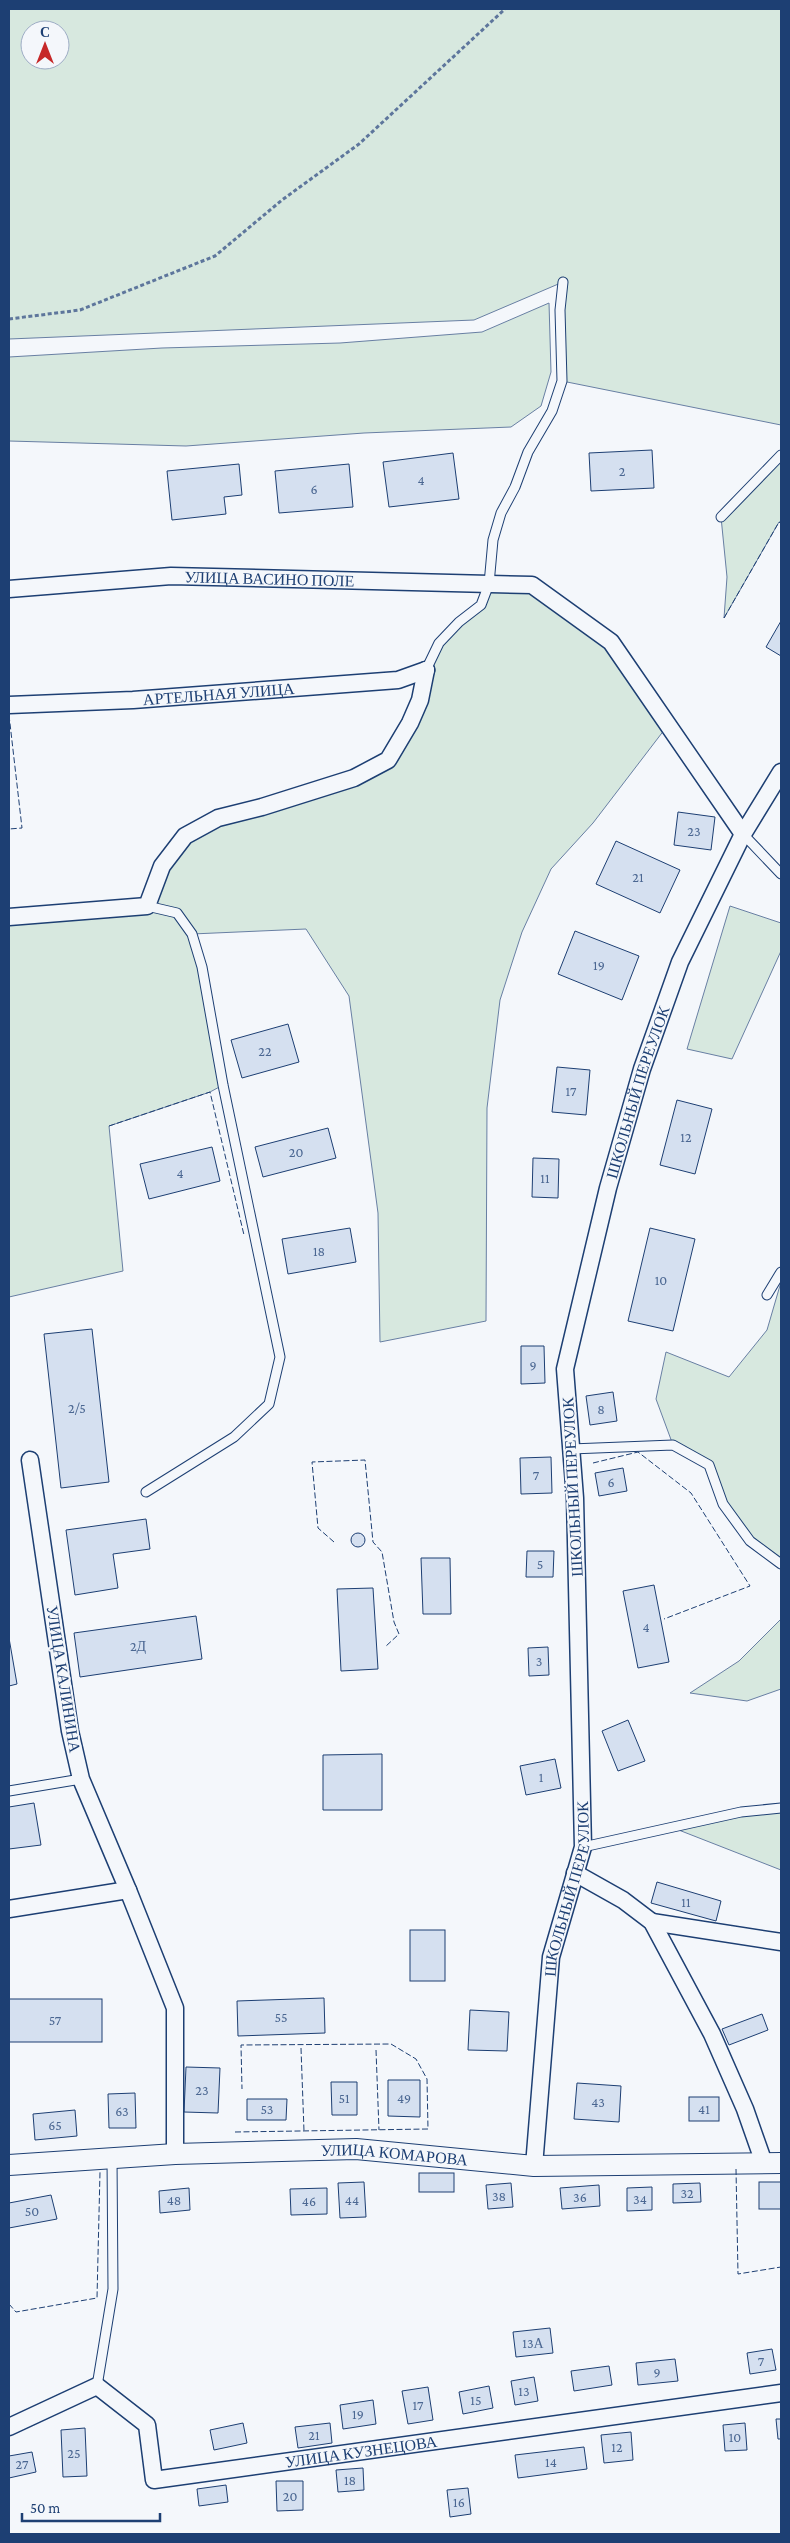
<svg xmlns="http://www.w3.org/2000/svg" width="790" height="2543" font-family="'Crimson Pro',serif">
  <rect width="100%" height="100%" fill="#f4f7fb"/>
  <g fill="#d7e8df" stroke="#687fa3" fill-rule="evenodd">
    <path d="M9 9H781V425L562 381 563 282 474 320 9 339ZM30 30H60V60H30Z"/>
    <path d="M549 303 551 372 541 406 511 427 364 433 186 446 9 441V357L162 348 340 343 482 332Z"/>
    <path d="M781 455V523L779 522 724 618 727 577 721 517Z"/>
    <path d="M489 584 532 585 611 642 668 725 593 823 551 869 522 932 500 1000 487 1108 486 1321 380 1342 378 1213 349 996 306 929 192 934 223 1085 210 1092 109 1126 123 1271 9 1297V917L147 906 185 836 388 760 439 643 481 605Z"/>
    <path d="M730 906 781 923V951L732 1059 687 1049Z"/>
    <path d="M781 1282V1564L750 1541 723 1504 709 1465 673 1445 656 1399 666 1352 729 1377 767 1330Z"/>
    <path d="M781 1619V1689L747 1701 690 1693 739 1661Z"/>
    <path d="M781 1808V1870L671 1827Z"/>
  </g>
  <g fill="#d5e0f0" stroke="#1d3f73">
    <path d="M652 450 654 488 591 491 589 453Z"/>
    <path d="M453 453 459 499 389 507 383 462Z"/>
    <path d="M239 464 242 495 224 497 226 514 172 520 167 471Z"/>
    <path d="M349 464 353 507 279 513 275 471Z"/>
    <path d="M781 621V656L766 647Z"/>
    <path d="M678 812 715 817 711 850 674 845Z"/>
    <path d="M616 841 680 870 660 913 596 884Z"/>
    <path d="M575 931 639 956 622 1000 558 974Z"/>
    <path d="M288 1024 299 1062 242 1078 231 1040Z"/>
    <path d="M557 1067 590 1070 586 1115 552 1112Z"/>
    <path d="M677 1100 712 1109 695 1174 660 1165Z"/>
    <path d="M328 1128 336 1158 263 1177 255 1147Z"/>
    <path d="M212 1147 220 1181 149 1199 140 1164Z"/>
    <path d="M533 1158 559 1159 558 1198 532 1197Z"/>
    <path d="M350 1228 356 1262 288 1274 282 1239Z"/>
    <path d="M650 1228 695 1239 673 1331 628 1321Z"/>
    <path d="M92 1329 109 1482 61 1488 44 1334Z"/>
    <path d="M521 1346H544L545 1383 521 1384Z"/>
    <path d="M613 1392 617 1421 590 1425 586 1396Z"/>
    <path d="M551 1457 552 1493 521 1494 520 1458Z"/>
    <path d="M623 1468 627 1491 599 1496 595 1473Z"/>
    <path d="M146 1519 150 1549 113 1554 118 1588 75 1595 66 1530Z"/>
    <circle cx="358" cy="1540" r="7"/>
    <path d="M527 1551H554L553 1577H526Z"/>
    <path d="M421 1558H450L451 1614H423Z"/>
    <path d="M654 1585 669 1662 638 1668 623 1591Z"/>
    <path d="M373 1588 378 1669 341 1671 337 1589Z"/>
    <path d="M196 1616 202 1659 80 1677 74 1633Z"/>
    <path d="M9 1638 17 1684 9 1686Z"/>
    <path d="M548 1647 549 1675 529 1676 528 1648Z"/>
    <path d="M628 1720 645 1761 618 1771 602 1731Z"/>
    <path d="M382 1754V1810H323V1755Z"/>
    <path d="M555 1759 561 1788 526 1795 520 1766Z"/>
    <path d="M34 1803 41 1845 9 1849V1807Z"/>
    <path d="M657 1882 721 1901 716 1921 651 1903Z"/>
    <rect x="410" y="1930" width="35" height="51"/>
    <path d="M324 1998 325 2033 238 2036 237 2001Z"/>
    <rect x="9" y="1999" width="93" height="43"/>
    <path d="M470 2010 509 2012 507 2051 468 2050Z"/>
    <path d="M762 2014 768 2030 729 2045 722 2029Z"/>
    <path d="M186 2067 220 2068 218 2113 184 2112Z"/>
    <path d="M388 2080H420V2117L388 2116Z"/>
    <path d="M331 2082H357V2115H332Z"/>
    <path d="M577 2083 621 2086 619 2122 574 2119Z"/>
    <path d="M135 2093 136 2128H109L108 2094Z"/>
    <rect x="689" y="2097" width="30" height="24"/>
    <path d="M247 2099H287L286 2120H247Z"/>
    <path d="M75 2110 77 2136 35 2140 33 2114Z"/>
    <rect x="419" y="2173" width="35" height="19"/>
    <path d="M364 2182 366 2217 340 2218 338 2183Z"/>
    <rect x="759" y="2182" width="22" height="27"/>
    <path d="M511 2183 513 2207 488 2209 486 2185Z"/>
    <path d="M700 2183 701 2202 673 2203V2184Z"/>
    <path d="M599 2185 600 2206 562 2209 560 2188Z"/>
    <path d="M652 2187V2210L627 2211V2188Z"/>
    <path d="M189 2188 190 2210 160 2213 159 2191Z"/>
    <path d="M327 2188V2214L291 2215 290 2189Z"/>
    <path d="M51 2195 57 2219 9 2228V2203Z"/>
    <path d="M550 2328 553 2353 516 2357 513 2332Z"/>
    <path d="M772 2349 776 2370 750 2374 747 2353Z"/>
    <path d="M675 2359 678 2381 638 2385 636 2363Z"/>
    <path d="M609 2366 612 2385 574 2391 571 2371Z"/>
    <path d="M534 2377 538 2401 515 2405 511 2381Z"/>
    <path d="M489 2386 493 2408 463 2414 459 2392Z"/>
    <path d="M428 2387 433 2420 408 2424 402 2391Z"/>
    <path d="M373 2400 376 2424 343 2429 340 2405Z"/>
    <path d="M776 2419H781V2439H778Z"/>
    <path d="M243 2423 247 2443 214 2450 210 2430Z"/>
    <path d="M330 2423 332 2443 298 2448 295 2427Z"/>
    <path d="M745 2423 747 2450 725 2451 723 2425Z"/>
    <path d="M85 2428 87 2476 63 2477 61 2430Z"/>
    <path d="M631 2432 633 2460 604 2463 601 2435Z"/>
    <path d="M584 2447 587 2469 518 2478 515 2455Z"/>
    <path d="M32 2452 36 2472 9 2478V2456Z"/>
    <path d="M363 2468 364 2490 338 2492 336 2470Z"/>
    <path d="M276 2481H303V2510L277 2511Z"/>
    <path d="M226 2485 228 2502 199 2506 197 2489Z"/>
    <path d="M468 2488 471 2514 450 2517 447 2490Z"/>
  </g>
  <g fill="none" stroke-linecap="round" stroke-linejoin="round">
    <g stroke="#1d3f73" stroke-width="11">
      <g id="service">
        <path d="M721 517 781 455"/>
        <path d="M426 670 439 643 459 622 481 605 489 584 493 540 501 513 515 487 528 452 552 411 562 381 560 310 563 282"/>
        <path d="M743 834 781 874"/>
        <path d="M767 1295 781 1272"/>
        <path d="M571 1449 673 1445 709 1465 723 1504 750 1541 781 1564"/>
        <path d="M146 1492 234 1437 269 1404 280 1357 223 1085 202 967 192 934 177 913 147 906"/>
        <path d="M9 1791 81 1779"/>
        <path d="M583 1847 741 1812 781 1808"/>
        <path d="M97 2386 113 2289 112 2158"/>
      </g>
    </g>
    <g stroke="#1d3f73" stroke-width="19">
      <g id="minor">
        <path id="s1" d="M9 589 171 576 532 585 611 642 743 834"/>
        <path id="s2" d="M9 705 133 700 398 680 426 670"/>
        <path d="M9 917 147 906 162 866 185 836 218 818 262 807 354 778 388 760 410 723 420 700 426 670"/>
        <path d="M575 1873 623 1900 652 1922 712 2034 745 2109 764 2163"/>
        <path d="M128 1890 175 2008V2154"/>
        <path d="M9 1909 128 1890 81 1779 70 1731 30 1460"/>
        <path d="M652 1922 781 1942"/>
        <path id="s3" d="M534 2166 551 1957 583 1847 575 1498 565 1369 608 1188 642 1069 680 962 743 834 781 772"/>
        <path id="s4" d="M9 2427 97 2386 147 2425 154 2480 781 2393"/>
      </g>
    </g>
    <g stroke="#1d3f73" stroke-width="22">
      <g id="tertiary">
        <path id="s5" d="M9 2165 175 2154 356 2149 534 2166 781 2163"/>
      </g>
    </g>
    <path stroke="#5e769c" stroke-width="3" stroke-dasharray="4 2.5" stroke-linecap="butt" d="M9 319 80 310 215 256 282 200 359 144 505 9"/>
    <use href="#service" stroke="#f4f7fb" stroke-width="9"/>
    <use href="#minor" stroke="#f4f7fb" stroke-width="16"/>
    <use href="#tertiary" stroke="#f4f7fb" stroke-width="20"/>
    <g stroke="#1d3f73" stroke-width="1" stroke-dasharray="6 2.5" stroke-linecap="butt">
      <path d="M724 618 779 522 781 523"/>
      <path d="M9 715 22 828 9 829"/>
      <path d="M109 1126 210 1092 244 1235"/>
      <path d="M593 1463 638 1452 691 1493 750 1586 664 1619"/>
      <path d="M334 1542 318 1528 312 1462 365 1460 373 1542 382 1552 394 1622 399 1634 385 1647"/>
      <path d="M301 2048 304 2131"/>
      <path d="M376 2050 379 2130"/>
      <path d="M235 2132 428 2129 427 2079 416 2059 391 2044 241 2045 242 2089"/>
      <path d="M736 2169 738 2274 781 2267"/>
      <path d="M9 2304 16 2312 97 2298 100 2172"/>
    </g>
  </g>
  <g text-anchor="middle" stroke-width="4" stroke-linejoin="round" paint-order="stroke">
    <g font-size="14" fill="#4b6792">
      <text x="622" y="476">2</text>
      <text x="421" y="485">4</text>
      <text x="314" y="494">6</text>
      <text x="694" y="836">23</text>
      <text x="638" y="882">21</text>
      <text x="599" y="970">19</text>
      <text x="265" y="1056">22</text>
      <text x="571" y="1096">17</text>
      <text x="686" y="1142">12</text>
      <text x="296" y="1157">20</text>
      <text x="180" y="1178">4</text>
      <text x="545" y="1183">11</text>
      <text x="319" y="1256">18</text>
      <text x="661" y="1285">10</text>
      <text x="533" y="1370">9</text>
      <text x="77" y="1413">2/5</text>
      <text x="601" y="1414">8</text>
      <text x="536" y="1480">7</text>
      <text x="611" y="1487">6</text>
      <text x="540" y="1569">5</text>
      <text x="646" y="1632">4</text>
      <text x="138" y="1651">2Д</text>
      <text x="539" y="1666">3</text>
      <text x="541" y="1782">1</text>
      <text x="686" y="1907">11</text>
      <text x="281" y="2022">55</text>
      <text x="55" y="2025">57</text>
      <text x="202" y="2095">23</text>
      <text x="344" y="2103">51</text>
      <text x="404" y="2103">49</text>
      <text x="598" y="2107">43</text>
      <text x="267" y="2114">53</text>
      <text x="704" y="2114">41</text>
      <text x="122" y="2116">63</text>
      <text x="55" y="2130">65</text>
      <text x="687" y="2198">32</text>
      <text x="499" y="2201">38</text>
      <text x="580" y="2202">36</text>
      <text x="640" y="2204">34</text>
      <text x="174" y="2205">48</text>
      <text x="352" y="2205">44</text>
      <text x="309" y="2206">46</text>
      <text x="32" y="2216">50</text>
      <text x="533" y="2348">13А</text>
      <text x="761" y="2366">7</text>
      <text x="657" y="2377">9</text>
      <text x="524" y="2396">13</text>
      <text x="476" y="2405">15</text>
      <text x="418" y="2410">17</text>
      <text x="358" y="2419">19</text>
      <text x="314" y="2440">21</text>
      <text x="735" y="2442">10</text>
      <text x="617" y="2452">12</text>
      <text x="74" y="2458">25</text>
      <text x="551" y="2467">14</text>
      <text x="22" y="2469">27</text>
      <text x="350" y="2485">18</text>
      <text x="290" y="2501">20</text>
      <text x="459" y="2507">16</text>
    </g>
    <g font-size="16" fill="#1d3f73" stroke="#f4f7fb">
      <text dy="6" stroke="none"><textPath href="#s1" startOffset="261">УЛИЦА ВАСИНО ПОЛЕ</textPath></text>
      <text dy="6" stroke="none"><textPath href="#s2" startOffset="210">АРТЕЛЬНАЯ УЛИЦА</textPath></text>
      <text dy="6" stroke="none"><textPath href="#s3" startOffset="1089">ШКОЛЬНЫЙ ПЕРЕУЛОК</textPath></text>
      <text transform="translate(572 1487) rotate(-93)" y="6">ШКОЛЬНЫЙ ПЕРЕУЛОК</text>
      <text transform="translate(64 1679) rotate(81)" y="6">УЛИЦА КАЛИНИНА</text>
      <text dy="6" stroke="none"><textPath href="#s3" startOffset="280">ШКОЛЬНЫЙ ПЕРЕУЛОК</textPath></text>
      <text dy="6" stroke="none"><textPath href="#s5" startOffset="386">УЛИЦА КОМАРОВА</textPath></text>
      <text dy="6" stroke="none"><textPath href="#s4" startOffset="425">УЛИЦА КУЗНЕЦОВА</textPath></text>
    </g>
  </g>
  <rect width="790" height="2543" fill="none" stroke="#1d3f73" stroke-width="20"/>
  <g transform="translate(45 45)"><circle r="24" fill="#f4f7fb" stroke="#9eadc5"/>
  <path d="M0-4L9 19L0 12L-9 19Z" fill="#c62828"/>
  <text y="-8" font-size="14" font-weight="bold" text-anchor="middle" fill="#1d3f73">С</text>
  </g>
  <path d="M22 2513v8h138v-8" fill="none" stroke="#1d3f73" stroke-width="2.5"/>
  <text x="30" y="2513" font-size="15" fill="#1d3f73" stroke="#f4f7fb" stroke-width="4" paint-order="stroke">50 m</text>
</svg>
